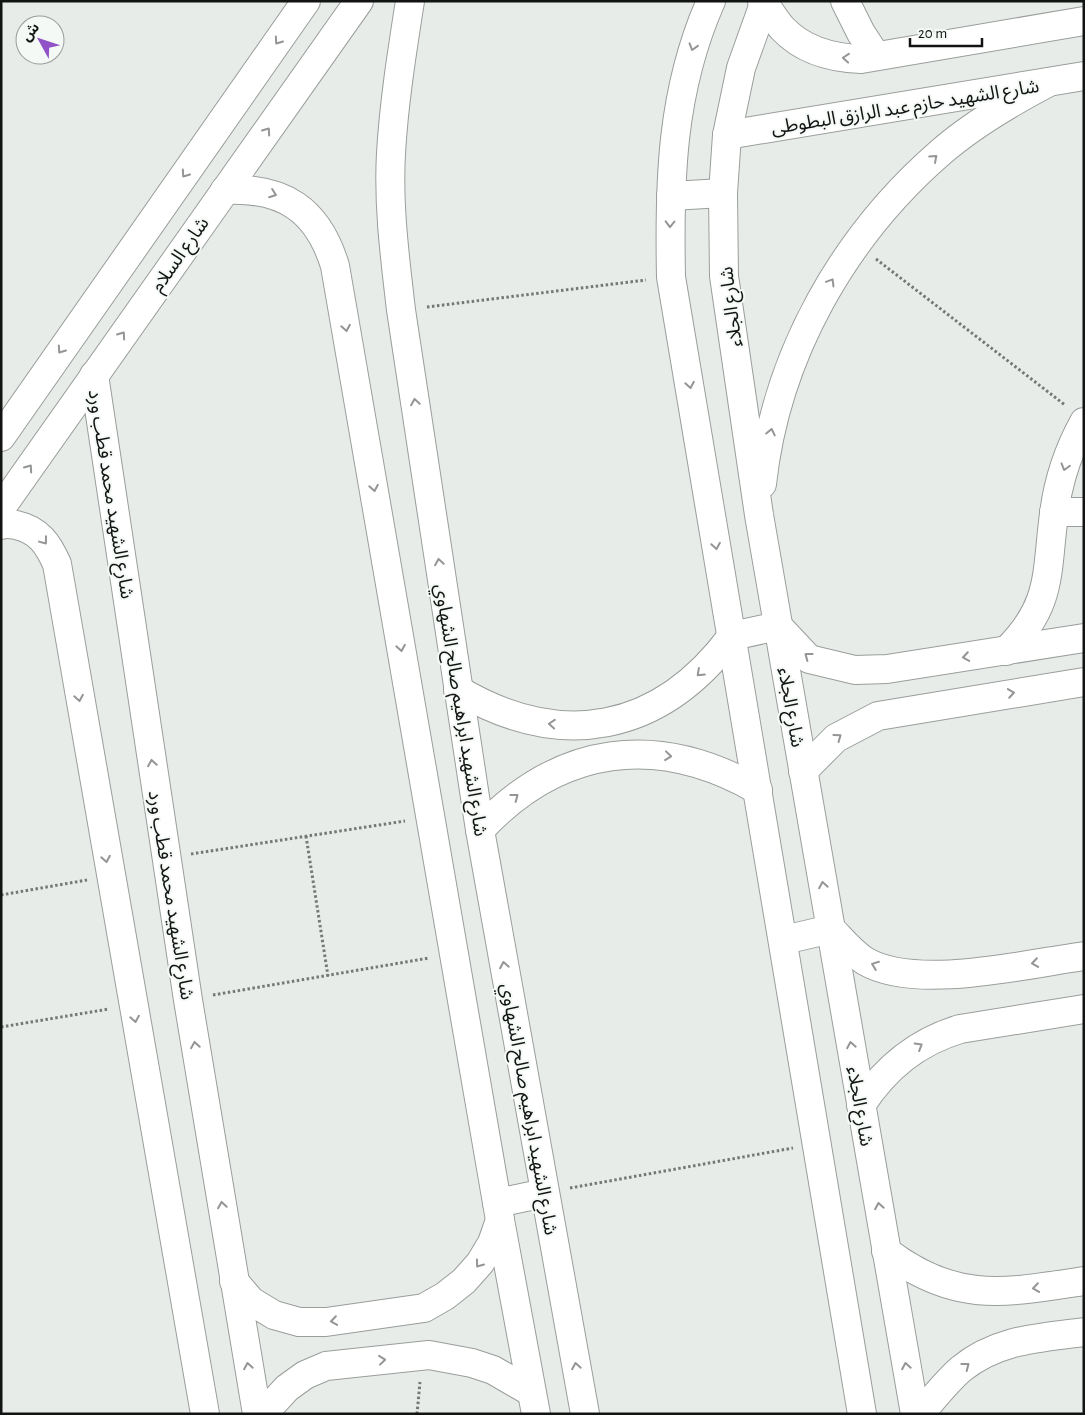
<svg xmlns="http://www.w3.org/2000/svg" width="1085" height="1415" font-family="'Alegreya Sans','Noto Sans Arabic',sans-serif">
  <rect width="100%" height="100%" fill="#e8ece9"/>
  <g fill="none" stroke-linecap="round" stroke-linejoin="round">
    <g stroke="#9a9e9b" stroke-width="30">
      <g id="street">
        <path d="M410 1C402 52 394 102 391 153 388 206 395 258 401 310L480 830 585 1414"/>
        <path d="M711 1C671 91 669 181 671 277L862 1414"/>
        <path d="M762 1C770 10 775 21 783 29 804 51 832 58 861 59L1084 21"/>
        <path d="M765 1 741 68 727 135 723 193 724 276 759 515 915 1414"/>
        <path d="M845 1 861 33 876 56"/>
        <path d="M727 135 1084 76"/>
        <path d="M225 190C284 187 318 210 335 266L500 1220 536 1414"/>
        <path d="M671 196 723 193"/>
        <path d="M94 375 188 1000 257 1414"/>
        <path d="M1 437 306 1"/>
        <path d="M762 484C776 355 844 236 941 152 973 124 1011 102 1049 82"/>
        <path d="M1 508 359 1"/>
        <path d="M1054 512H1084"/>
        <path d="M1 525C7 523 11 524 16 525 39 530 48 544 57 564L205 1414"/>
        <path d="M1006 651C1053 605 1046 573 1054 514 1058 481 1068 451 1084 422"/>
        <path d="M458 690C561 751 660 733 732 636L778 626 809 659 855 670 887 669 1084 638"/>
        <path d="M803 771 836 738 878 716 1084 682"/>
        <path d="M480 830C559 745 657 732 758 790"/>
        <path d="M784 940 831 929C841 939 852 953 865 961 916 991 1026 964 1084 956"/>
        <path d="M861 1105C886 1067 917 1042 960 1029L1084 1009"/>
        <path d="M497 1203 545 1193"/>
        <path d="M886 1251C955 1304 1005 1293 1084 1281"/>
        <path d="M234 1281 251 1301 274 1315 299 1322H326L424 1308 445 1296 464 1281 480 1263 492 1243 500 1220"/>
        <path d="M263 1414 287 1388 305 1375 326 1366 429 1355 472 1363 493 1370 531 1392"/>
        <path d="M920 1414C933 1399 946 1382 961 1369 997 1339 1040 1338 1084 1332"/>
      </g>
    </g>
    <g stroke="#757876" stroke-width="3" stroke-dasharray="2.5 2.5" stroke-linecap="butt">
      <path d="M876 259 1065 405"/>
      <path d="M427 307 646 280"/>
      <path d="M306 836 328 976"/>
      <path d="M191 854 405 821"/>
      <path d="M1 895 87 880"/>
      <path d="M213 995 429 958"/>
      <path d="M1 1027 109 1009"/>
      <path d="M570 1188 793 1148"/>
      <path d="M417 1414 420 1382"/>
    </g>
    <use href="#street" stroke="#fff" stroke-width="28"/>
  </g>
  <defs><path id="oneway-chevron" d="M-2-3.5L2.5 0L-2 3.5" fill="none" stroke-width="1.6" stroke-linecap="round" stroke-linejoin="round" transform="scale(1.25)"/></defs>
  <g stroke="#949595">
    <use href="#oneway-chevron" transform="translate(278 41) rotate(125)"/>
    <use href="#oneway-chevron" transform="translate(693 47) rotate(107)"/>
    <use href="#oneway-chevron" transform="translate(846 58) rotate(-175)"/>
    <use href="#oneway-chevron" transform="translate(267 131) rotate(-55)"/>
    <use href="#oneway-chevron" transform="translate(934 158) rotate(-42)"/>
    <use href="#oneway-chevron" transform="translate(185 174) rotate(125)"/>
    <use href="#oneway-chevron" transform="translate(273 194) rotate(20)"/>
    <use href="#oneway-chevron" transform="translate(670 224) rotate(91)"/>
    <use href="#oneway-chevron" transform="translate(831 282) rotate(-59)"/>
    <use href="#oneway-chevron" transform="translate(346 328) rotate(80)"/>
    <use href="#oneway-chevron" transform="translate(122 335) rotate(-55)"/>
    <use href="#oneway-chevron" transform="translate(61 350) rotate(125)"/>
    <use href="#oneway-chevron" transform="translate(690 385) rotate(80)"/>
    <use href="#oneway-chevron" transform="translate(415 402) rotate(-99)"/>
    <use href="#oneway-chevron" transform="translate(771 432) rotate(-78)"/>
    <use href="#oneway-chevron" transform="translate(1065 467) rotate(106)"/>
    <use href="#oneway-chevron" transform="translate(29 468) rotate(-55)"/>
    <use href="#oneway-chevron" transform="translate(374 488) rotate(80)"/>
    <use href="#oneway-chevron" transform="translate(44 541) rotate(53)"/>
    <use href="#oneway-chevron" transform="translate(716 546) rotate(81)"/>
    <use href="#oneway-chevron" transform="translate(439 562) rotate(-99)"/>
    <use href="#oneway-chevron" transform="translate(401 648) rotate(80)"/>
    <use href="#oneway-chevron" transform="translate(808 656) rotate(-143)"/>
    <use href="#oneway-chevron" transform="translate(966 657) rotate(171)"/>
    <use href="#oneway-chevron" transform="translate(700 673) rotate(137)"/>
    <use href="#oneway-chevron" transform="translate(1011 693) rotate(-9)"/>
    <use href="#oneway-chevron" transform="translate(79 698) rotate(80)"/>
    <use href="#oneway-chevron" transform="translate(552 724) rotate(-176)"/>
    <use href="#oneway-chevron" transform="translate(838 737) rotate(-36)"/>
    <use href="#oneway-chevron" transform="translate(668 756) rotate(6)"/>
    <use href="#oneway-chevron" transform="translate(152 763) rotate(-99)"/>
    <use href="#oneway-chevron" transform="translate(515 797) rotate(-37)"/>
    <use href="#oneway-chevron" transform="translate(106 859) rotate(80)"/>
    <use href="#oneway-chevron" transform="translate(823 885) rotate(-100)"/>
    <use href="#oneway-chevron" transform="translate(1035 963) rotate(172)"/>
    <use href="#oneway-chevron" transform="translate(504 965) rotate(-100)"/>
    <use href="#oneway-chevron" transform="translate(875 965) rotate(-159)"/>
    <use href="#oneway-chevron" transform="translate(135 1019) rotate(80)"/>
    <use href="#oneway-chevron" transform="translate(195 1045) rotate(-99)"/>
    <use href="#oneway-chevron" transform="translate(851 1045) rotate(-100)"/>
    <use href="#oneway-chevron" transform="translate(919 1046) rotate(-31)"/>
    <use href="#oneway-chevron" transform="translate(222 1205) rotate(-99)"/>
    <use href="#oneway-chevron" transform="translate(879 1206) rotate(-100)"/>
    <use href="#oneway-chevron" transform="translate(479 1264) rotate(126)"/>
    <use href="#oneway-chevron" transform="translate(1036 1288) rotate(172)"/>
    <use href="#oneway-chevron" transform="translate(334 1321) rotate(172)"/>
    <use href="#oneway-chevron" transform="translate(382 1360) rotate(-6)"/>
    <use href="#oneway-chevron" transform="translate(248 1366) rotate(-100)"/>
    <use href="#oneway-chevron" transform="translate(576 1366) rotate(-100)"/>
    <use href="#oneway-chevron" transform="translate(906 1366) rotate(-100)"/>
    <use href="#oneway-chevron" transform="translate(966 1366) rotate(-38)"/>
  </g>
  <g text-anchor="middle" stroke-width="4" stroke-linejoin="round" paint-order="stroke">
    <g font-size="19" fill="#121413" stroke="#f5f9f6">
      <text transform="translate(905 106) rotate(-9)" y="7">شارع الشهيد حازم عبد الرازق البطوطى</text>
      <text transform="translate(179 254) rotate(-55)" y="7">شارع السلام</text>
      <text transform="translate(730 307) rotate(-97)" y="7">شارع الجلاء</text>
      <text transform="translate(112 494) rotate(81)" y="7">شارع الشهيد محمد قطب ورد</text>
      <text transform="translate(792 707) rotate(80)" y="7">شارع الجلاء</text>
      <text transform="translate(462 710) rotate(81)" y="7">شارع الشهيد ابراهيم صالح الشهاوي</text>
      <text transform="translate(172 895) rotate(81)" y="7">شارع الشهيد محمد قطب ورد</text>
      <text transform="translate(861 1106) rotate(80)" y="7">شارع الجلاء</text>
      <text transform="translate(530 1109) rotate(80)" y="7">شارع الشهيد ابراهيم صالح الشهاوي</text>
    </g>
  </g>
  <rect width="1085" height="1415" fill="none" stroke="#121413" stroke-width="5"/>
  <g transform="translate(40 40) rotate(310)"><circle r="24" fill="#f5f9f6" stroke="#9a9d9b"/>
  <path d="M0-4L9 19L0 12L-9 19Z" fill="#9152c7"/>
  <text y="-8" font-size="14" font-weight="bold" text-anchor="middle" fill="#121413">ش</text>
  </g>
  <path d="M910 38v8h72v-8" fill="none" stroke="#121413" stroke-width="2.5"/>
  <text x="918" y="38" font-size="15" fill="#121413" stroke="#f5f9f6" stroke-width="4" paint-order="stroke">20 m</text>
</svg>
